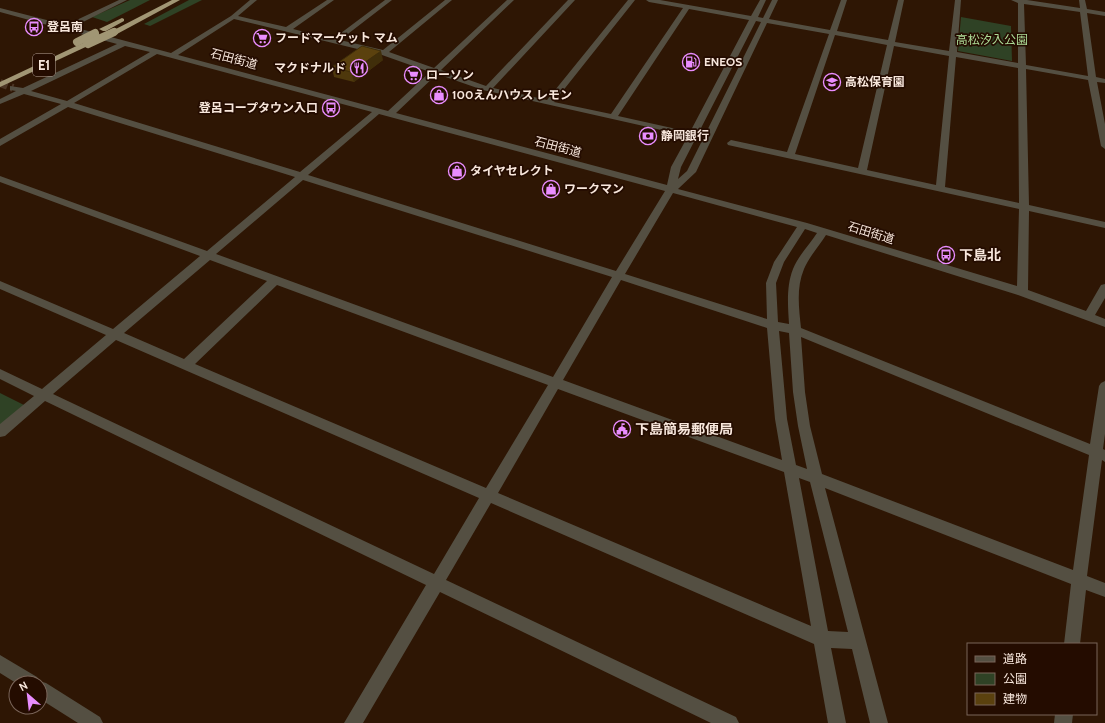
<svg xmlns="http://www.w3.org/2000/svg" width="1105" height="723" font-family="Cabin,'Noto Sans JP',sans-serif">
  <rect width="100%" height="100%" fill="#2e1604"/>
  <g fill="#2f4225">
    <path d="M130 0H150L107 22 92 17Z"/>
    <path d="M189 0H202L150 26 144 24Z"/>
    <path d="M961 17 1011 26 1012 61 958 51Z"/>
    <path d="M0 393 24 405 0 425Z"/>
  </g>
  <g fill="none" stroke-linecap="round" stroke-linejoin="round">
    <path stroke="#4c3524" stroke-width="8" stroke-dasharray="8 4" stroke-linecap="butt" d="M0 83 13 88"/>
    <g fill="#544f42" fill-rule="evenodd">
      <path d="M119 0H127L73 27 171 53 231 16 250 0H257L238 16 286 27 327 0H334L293 29 333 39 385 0H392L340 40 383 50 445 0H452L389 52 434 68 507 0H514L441 70 486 86 568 0H575L493 88 547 100 628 0H635L554 102 611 114 683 8 649 2 646 0H660L751 16 760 0H766L758 17 763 18 772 0H778L769 19 830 30 841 0H847L837 31 888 40 898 0H904L895 42 949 51 955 0H961L957 52 1018 63V3L1011 0H1027L1080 8 1079 0H1085L1087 9 1105 12V16L1087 13 1096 77 1105 79V83L1097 82 1105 124V149L1101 146 1088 80 1026 69 1029 205 1105 222V228L1029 211 1028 290 1086 311 1101 285 1105 284V298L1095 315 1105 319V327L1018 295 826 235C819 246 809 257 804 269 796 288 799 308 801 328L1090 444 1099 386 1101 383 1105 381V434L1103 449 1105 450V462L1102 460 1087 576 1105 583V597L1086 590 1080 644H1064L1071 584 825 488 888 723H870L852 649 831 648 846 723H828L814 644 491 503 446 580 736 717 739 723H711L440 592 363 723H344L426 585 45 401 5 436 0 437V424L34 396 0 379V369L42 389 106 335 0 289V281L113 329 200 256 0 182V176L207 251 295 177 68 107 0 146V139L61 104 24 94 0 104V99L16 91 10 90V86L23 88 117 44 0 12V8L66 25ZM1024 4 1080 12 1088 76 1026 65ZM689 9 749 20 690 132 618 116ZM234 19 382 55 430 72 388 111 178 55ZM756 21 761 22 687 171 678 179 681 167ZM767 23 829 34 787 152 731 140 727 143 728 145 1019 209 1017 286 807 223 678 189 696 172ZM835 35 887 45 858 168 795 154ZM125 46 150 52 67 101 31 91ZM894 46 949 56 936 185 867 170ZM157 54 372 112 300 172 74 103ZM956 57 1018 68 1019 203 945 187ZM437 74 483 90 688 136 671 167 667 185 396 113ZM379 114 665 191 616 271 308 175ZM303 180 612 277 553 377 216 254ZM673 193 797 227 774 262 766 283 767 319 625 274ZM805 229 817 233C810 244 798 256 793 269 786 287 788 306 789 324L778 322 776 283 784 262ZM210 260 267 281 184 359 124 333ZM621 280 767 328 775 419 782 460 563 380ZM277 285 548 385 486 488 195 364ZM779 331 789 333 793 392 798 426 807 469 796 465 787 419ZM801 337 1089 455 1073 570 822 474 810 426 805 392ZM116 340 479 498 434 574 53 394ZM558 389 784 472 811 626 498 493ZM799 478 810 482 848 632 828 631Z"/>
      <path d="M0 655 37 677 39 681 46 683 100 717 103 723H78L40 699V683H16L0 673Z"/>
      <path d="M1055 714H1073L1072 723H1054Z"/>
    </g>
    <g fill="#a19674" fill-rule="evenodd">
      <path d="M172 0H180L117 34H111L110 32Z"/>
      <path d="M122 18 124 19V21L106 31H103L99 29Z"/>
      <path d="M85 42H91L92 44 0 87V82Z"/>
    </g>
    <g stroke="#a19674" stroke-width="8">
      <path d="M77 42 95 33"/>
      <path d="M88 44 114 32"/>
    </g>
  </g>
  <path fill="#4e380c" d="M383 60 354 82 334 77 332 67Z"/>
  <path fill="#402e0a" d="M381 51 383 60 354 82 351 72Z"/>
  <path fill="#5b410e" stroke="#402e0a" d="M362 46 381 51 351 72 332 67Z"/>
  <defs>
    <g id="bus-ring" transform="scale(0.9)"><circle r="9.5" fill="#240c00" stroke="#e98dfe" stroke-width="1.5"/><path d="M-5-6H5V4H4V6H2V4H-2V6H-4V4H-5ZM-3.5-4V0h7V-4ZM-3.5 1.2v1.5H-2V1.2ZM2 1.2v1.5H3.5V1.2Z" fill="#e98dfe"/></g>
    <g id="supermarket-ring" transform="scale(0.9)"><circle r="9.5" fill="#240c00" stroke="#e98dfe" stroke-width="1.5"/><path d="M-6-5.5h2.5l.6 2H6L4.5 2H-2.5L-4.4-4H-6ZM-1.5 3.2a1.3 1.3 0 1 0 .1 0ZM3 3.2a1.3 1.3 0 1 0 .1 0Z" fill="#e98dfe"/></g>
    <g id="fuel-ring" transform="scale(0.9)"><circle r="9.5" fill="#240c00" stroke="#e98dfe" stroke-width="1.5"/><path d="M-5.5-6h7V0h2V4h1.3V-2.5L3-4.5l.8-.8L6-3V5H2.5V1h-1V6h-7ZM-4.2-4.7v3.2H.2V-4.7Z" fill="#e98dfe"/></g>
    <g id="restaurant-ring" transform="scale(0.9)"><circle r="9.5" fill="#240c00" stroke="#e98dfe" stroke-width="1.5"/><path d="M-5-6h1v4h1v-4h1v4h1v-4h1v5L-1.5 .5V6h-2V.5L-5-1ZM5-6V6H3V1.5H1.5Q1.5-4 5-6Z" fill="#e98dfe"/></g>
    <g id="school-ring" transform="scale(0.9)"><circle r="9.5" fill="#240c00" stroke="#e98dfe" stroke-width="1.5"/><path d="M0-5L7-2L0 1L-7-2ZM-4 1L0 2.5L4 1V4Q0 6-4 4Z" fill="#e98dfe"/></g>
    <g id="shop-ring" transform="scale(0.9)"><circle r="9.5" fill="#240c00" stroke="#e98dfe" stroke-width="1.5"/><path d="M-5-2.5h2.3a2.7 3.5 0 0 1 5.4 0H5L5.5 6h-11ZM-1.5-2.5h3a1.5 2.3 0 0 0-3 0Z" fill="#e98dfe"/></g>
    <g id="bank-ring" transform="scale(0.9)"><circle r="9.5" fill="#240c00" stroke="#e98dfe" stroke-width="1.5"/><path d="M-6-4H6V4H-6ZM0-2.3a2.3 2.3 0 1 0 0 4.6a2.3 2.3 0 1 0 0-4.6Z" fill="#e98dfe"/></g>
    <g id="civic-ring" transform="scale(0.9)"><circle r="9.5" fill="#240c00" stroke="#e98dfe" stroke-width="1.5"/><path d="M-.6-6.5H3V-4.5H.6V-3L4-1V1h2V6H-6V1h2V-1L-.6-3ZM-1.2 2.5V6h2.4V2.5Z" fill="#e98dfe"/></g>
  </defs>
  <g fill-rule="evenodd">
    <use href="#bus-ring" x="34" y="27"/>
    <use href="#supermarket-ring" x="262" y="38"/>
    <use href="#fuel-ring" x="691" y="62"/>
    <use href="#restaurant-ring" x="359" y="68"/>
    <use href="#supermarket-ring" x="413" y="75"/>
    <use href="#school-ring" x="832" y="82"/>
    <use href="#shop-ring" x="439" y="95"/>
    <use href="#bus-ring" x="331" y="108"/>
    <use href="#bank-ring" x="648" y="136"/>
    <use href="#shop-ring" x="457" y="171"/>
    <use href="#shop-ring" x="551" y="189"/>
    <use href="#bus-ring" x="946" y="255"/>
    <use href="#civic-ring" x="622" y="429"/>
  </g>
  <g text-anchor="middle" stroke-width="3.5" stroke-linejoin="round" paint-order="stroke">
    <g font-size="12" font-weight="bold" fill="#f8e7dc" stroke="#240c00" text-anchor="start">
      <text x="47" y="31">登呂南</text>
      <text x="275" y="42">フードマーケット マム</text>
      <text x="704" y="66">ENEOS</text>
      <text x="346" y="72" text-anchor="end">マクドナルド</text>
      <text x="426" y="79">ローソン</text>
      <text x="845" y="86">高松保育園</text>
      <text x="452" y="99">100えんハウス レモン</text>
      <text x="318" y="112" text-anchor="end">登呂コープタウン入口</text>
      <text x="661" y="140">静岡銀行</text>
      <text x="470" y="175">タイヤセレクト</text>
      <text x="564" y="193">ワークマン</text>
    </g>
    <g font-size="12" fill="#addc97" stroke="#240c00">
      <text x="992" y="44">高松汐入公園</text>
    </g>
    <g font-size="12" fill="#f8e7dc" stroke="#240c00">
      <text transform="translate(234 59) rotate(15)" y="4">石田街道</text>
      <text transform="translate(558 147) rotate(15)" y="4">石田街道</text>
      <text transform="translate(871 233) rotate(17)" y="4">石田街道</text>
    </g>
    <rect fill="#240c00" stroke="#b8a59a" stroke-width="1" x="33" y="54" width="22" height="22" rx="3"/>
    <g font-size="13" font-weight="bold" fill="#f8e7dc">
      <text x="44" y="70">E1</text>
    </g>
    <g font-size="14" font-weight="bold" fill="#f8e7dc" stroke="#240c00" text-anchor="start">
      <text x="959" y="260">下島北</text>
      <text x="635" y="434">下島簡易郵便局</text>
    </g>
  </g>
  <rect x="967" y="643" width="130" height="72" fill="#240c00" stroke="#796458"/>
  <rect x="975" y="656" width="20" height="6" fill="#544f42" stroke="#796458"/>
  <text x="1003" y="663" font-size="12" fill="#f8e7dc">道路</text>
  <rect x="975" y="673" width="20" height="12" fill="#2f4225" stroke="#796458"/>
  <text x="1003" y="683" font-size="12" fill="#f8e7dc">公園</text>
  <rect x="975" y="693" width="20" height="12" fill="#5b410e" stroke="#796458"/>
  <text x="1003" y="703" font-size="12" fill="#f8e7dc">建物</text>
  <g transform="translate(28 695) rotate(332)"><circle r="19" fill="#240c00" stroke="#796458"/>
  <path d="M0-3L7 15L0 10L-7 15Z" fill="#e98dfe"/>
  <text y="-6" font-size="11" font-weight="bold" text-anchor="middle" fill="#f8e7dc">N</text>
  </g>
</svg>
